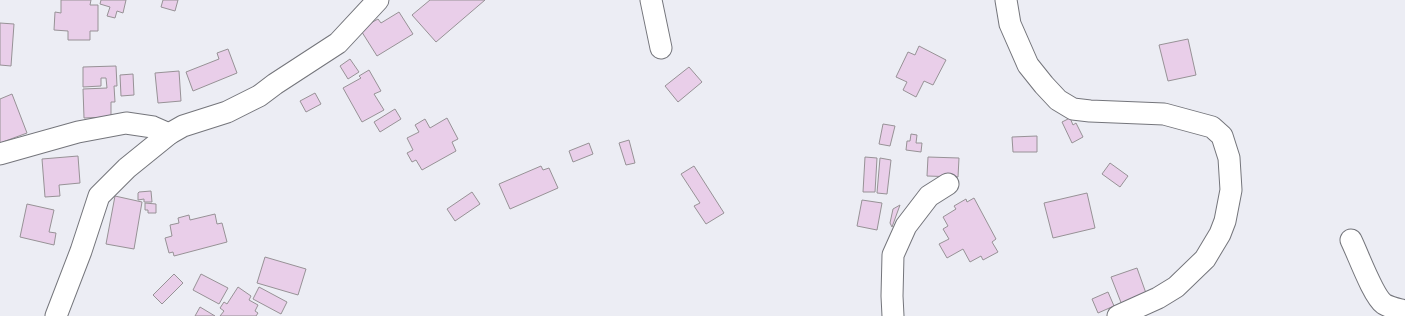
<svg xmlns="http://www.w3.org/2000/svg" width="1405" height="316" font-family="'Fira Sans',sans-serif">
  <rect width="100%" height="100%" fill="#ecedf4"/>
  <g fill="#e9cee9" stroke="#979296">
    <path d="M61 0H91L90 5H98V31H90V40H68V31L54 30 55 12 61 13Z"/>
    <path d="M101 0H126L123 13 117 11 115 18 107 16 110 7 100 4Z"/>
    <path d="M163 0H178L175 11 161 7Z"/>
    <path d="M430 0H485L436 42 412 15Z"/>
    <path d="M399 12 413 34 377 56 360 29 378 19 381 23Z"/>
    <path d="M0 23 14 24 11 66 0 65Z"/>
    <path d="M1188 39 1196 75 1168 81 1159 45Z"/>
    <path d="M919 46 946 60 933 85 924 81 916 97 903 90 907 82 896 77 908 52 915 55Z"/>
    <path d="M228 49 237 73 193 91 186 72 219 59 217 53Z"/>
    <path d="M350 59 359 72 348 79 340 66Z"/>
    <path d="M116 66 117 86H114L115 102H111V117L84 118 83 89 107 88 106 78H101V86L83 87V67Z"/>
    <path d="M689 67 702 82 678 102 665 86Z"/>
    <path d="M369 70 381 91 374 94 384 110 362 122 343 88 361 78 359 76Z"/>
    <path d="M179 71 181 101 158 103 155 73Z"/>
    <path d="M133 74 134 95 121 96 120 75Z"/>
    <path d="M315 93 321 104 306 112 300 101Z"/>
    <path d="M12 94 27 133 0 143V99Z"/>
    <path d="M395 109 401 119 380 132 374 122Z"/>
    <path d="M447 118 458 139 452 142 456 151 422 170 416 160 412 162 407 153 413 150 407 138 419 132 415 125 425 119 430 128Z"/>
    <path d="M1070 118 1073 125 1076 123 1083 137 1072 143 1062 122Z"/>
    <path d="M883 124 895 126 890 146 879 144Z"/>
    <path d="M911 134 917 135 916 143H922L921 152 906 150 907 141H910Z"/>
    <path d="M1037 136V152H1013L1012 137Z"/>
    <path d="M629 140 635 163 626 165 619 143Z"/>
    <path d="M589 143 593 154 573 162 569 151Z"/>
    <path d="M78 156 80 183 59 185 60 196 45 197 42 159Z"/>
    <path d="M865 157 877 158 875 192H863Z"/>
    <path d="M928 157 959 158 958 177 927 176Z"/>
    <path d="M880 158 891 160 887 194 877 193Z"/>
    <path d="M1110 163 1128 176 1120 187 1102 174Z"/>
    <path d="M541 166 543 170 549 168 558 188 510 209 499 184Z"/>
    <path d="M694 166 724 213 706 224 694 206 700 203 681 174Z"/>
    <path d="M151 191 152 202H144V199L138 200V193L139 192Z"/>
    <path d="M472 192 480 204 455 221 447 209Z"/>
    <path d="M1087 193 1095 228 1053 238 1044 203Z"/>
    <path d="M115 196 142 202 134 249 106 244Z"/>
    <path d="M974 198 996 239 992 242 998 252 983 260 981 256 970 262 963 249 947 258 939 244 949 239 943 229 948 226 943 217 956 209 954 206 966 199 967 202Z"/>
    <path d="M862 200 882 203 877 230 857 226Z"/>
    <path d="M145 203 156 204V213H148V210H145Z"/>
    <path d="M27 204 54 210 49 232 56 233 54 245 20 237Z"/>
    <path d="M900 205 892 227 890 223 893 209Z"/>
    <path d="M215 214 217 224 222 223 227 242 174 256 173 252 169 253 165 238 172 236 170 225 179 223 178 218 189 215 190 220Z"/>
    <path d="M265 257 306 269 298 295 257 283Z"/>
    <path d="M1137 268 1147 296 1122 305 1111 277Z"/>
    <path d="M174 274 183 283 162 304 153 295Z"/>
    <path d="M201 274 228 288 219 304 193 290Z"/>
    <path d="M238 287 251 296 249 300 258 305 255 311 258 313 256 316H220L224 311 220 308 224 302 227 304Z"/>
    <path d="M259 287 287 302 281 314 253 299Z"/>
    <path d="M1108 292 1114 306 1098 313 1092 299Z"/>
    <path d="M200 307 215 316H195Z"/>
  </g>
  <g fill="none" stroke-linecap="round" stroke-linejoin="round">
    <g stroke="#74757b" stroke-width="23">
      <g id="minor">
        <path d="M651 0 661 48"/>
        <path d="M1006 0 1010 24 1028 65 1044 85 1058 100 1073 109 1090 111 1164 114 1212 127 1222 136 1229 158 1231 190 1225 221 1220 234 1205 259 1176 287 1158 298 1118 316"/>
        <path d="M0 154 78 132 126 123 153 127 169 134"/>
        <path d="M1351 240C1358 254 1373 296 1384 304 1391 308 1398 309 1405 311"/>
        <path d="M56 316 81 251 99 196 127 168 169 134 183 126 227 112 259 96 275 84 338 43 378 0"/>
        <path d="M893 316 892 296 893 255 906 226 929 196 948 184"/>
      </g>
    </g>
    <use href="#minor" stroke="#fff" stroke-width="21"/>
  </g>
</svg>
